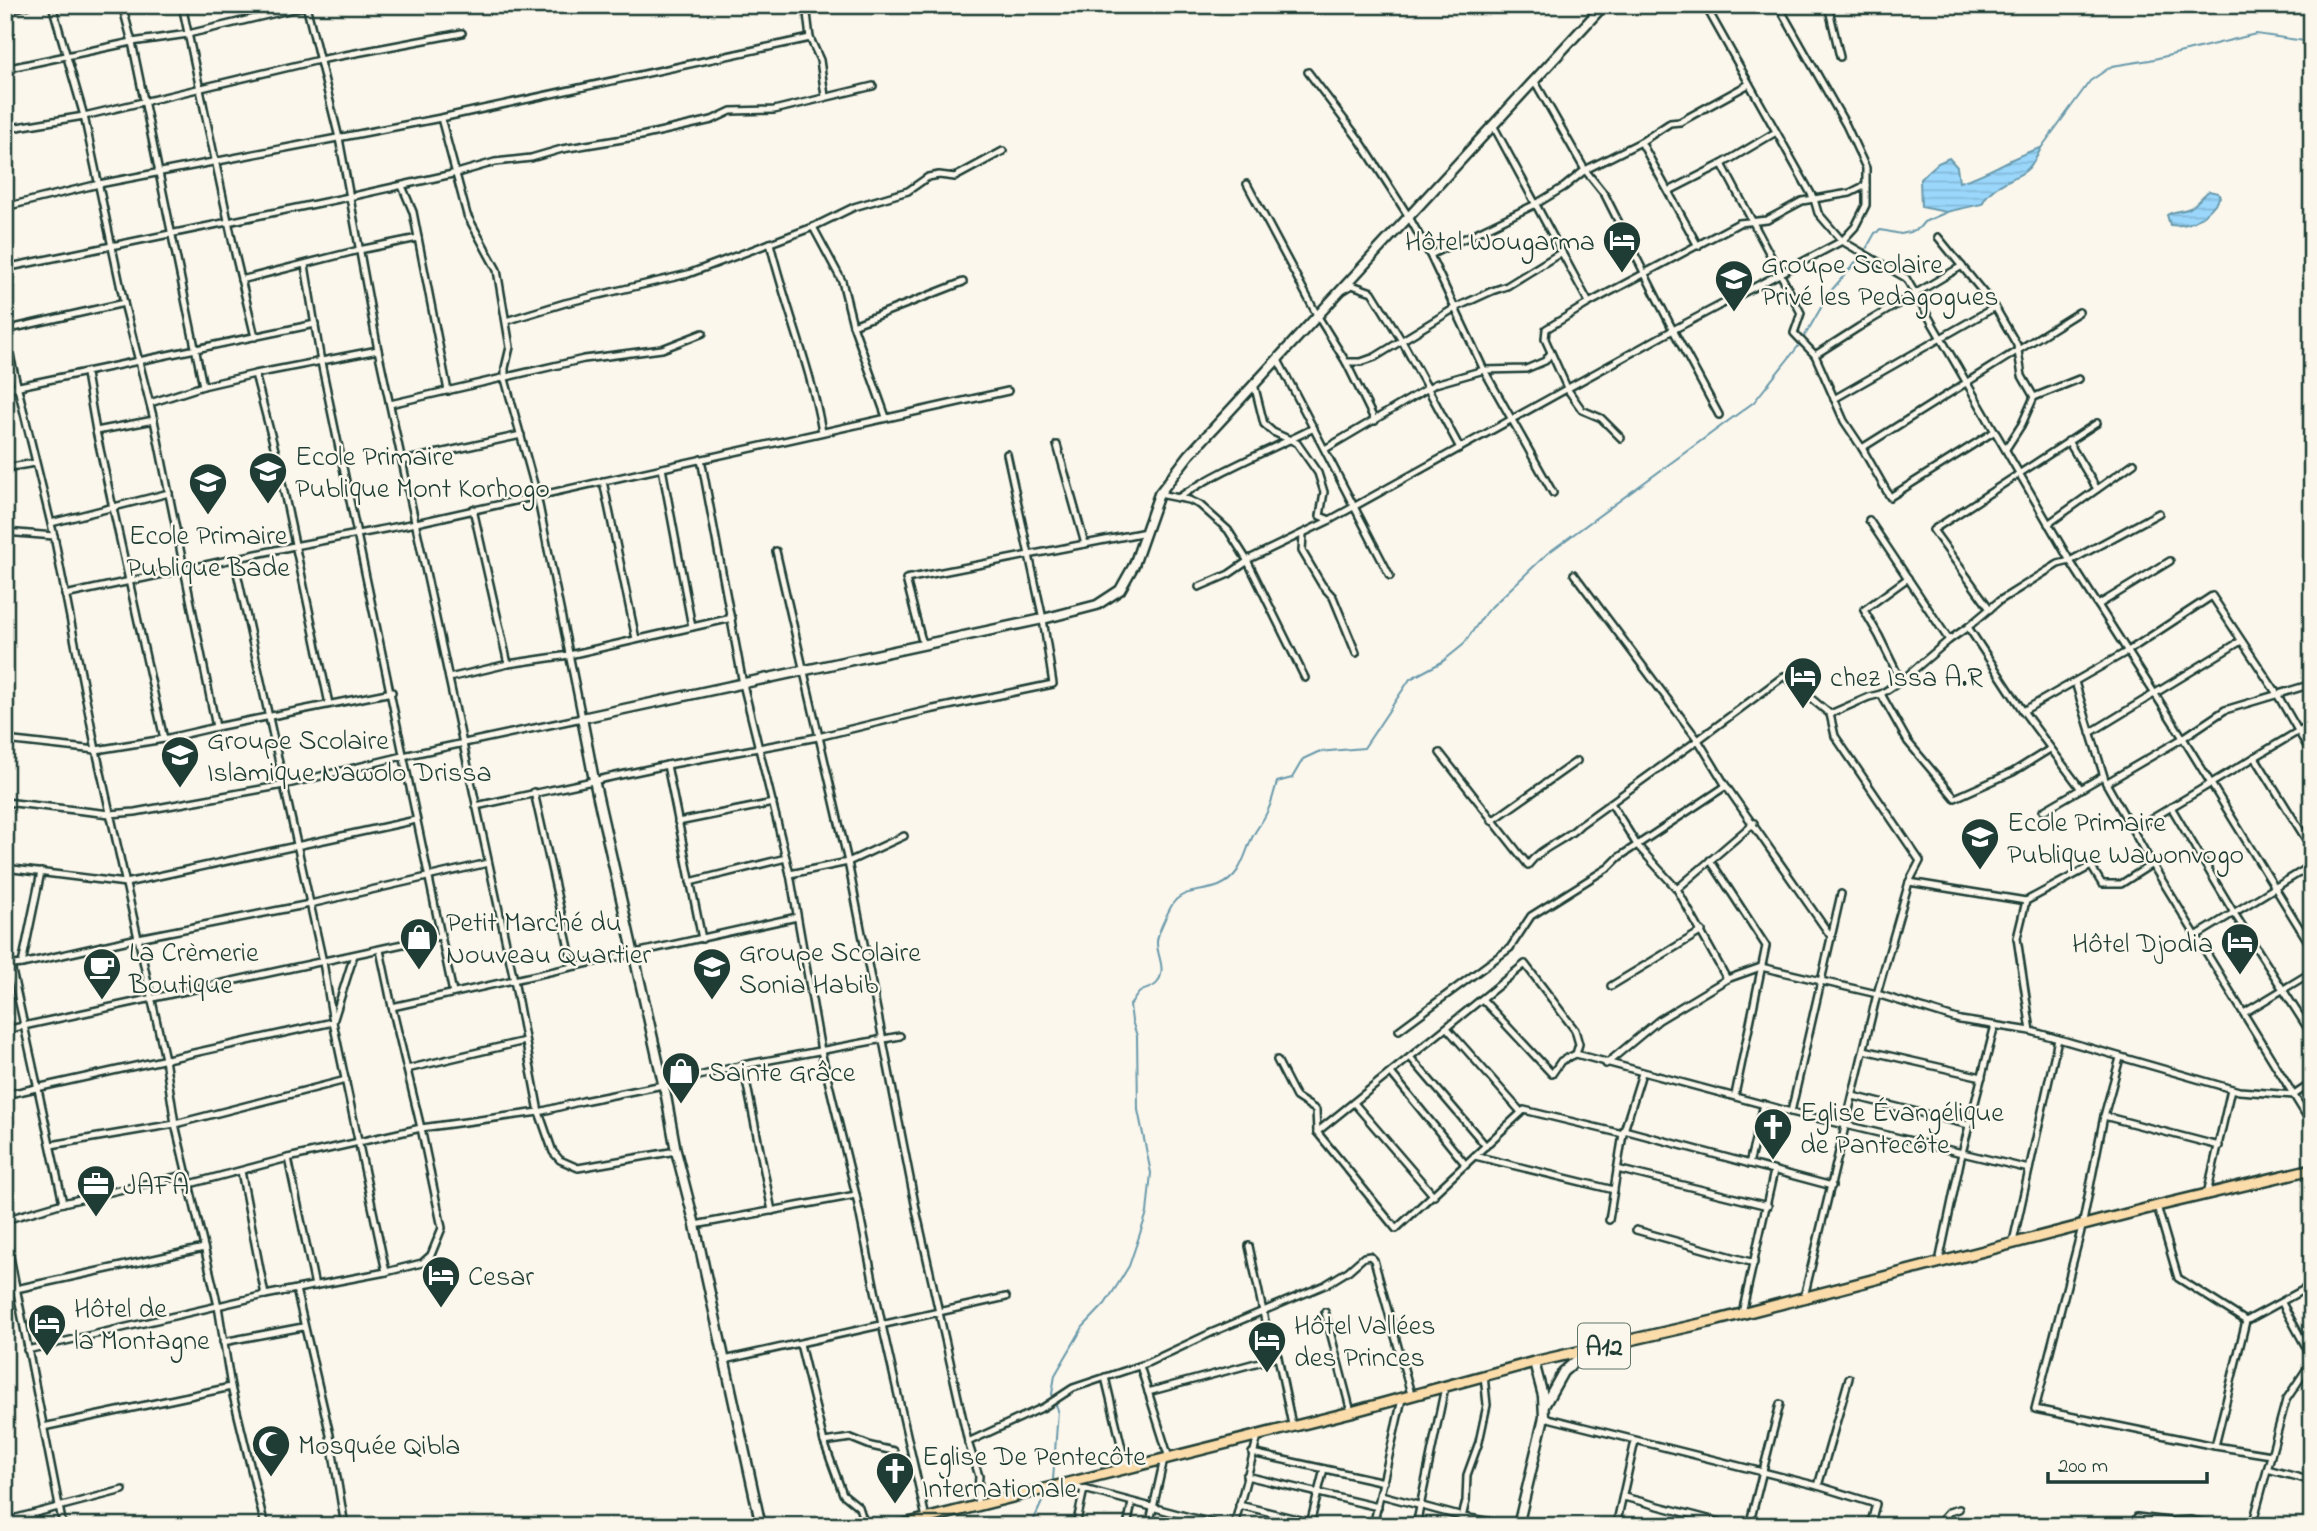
<svg xmlns="http://www.w3.org/2000/svg" width="2317" height="1531" font-family="'Indie Flower',sans-serif">
  <defs>
    <pattern id="water-rules" width="6" height="5" patternUnits="userSpaceOnUse" patternTransform="scale(1.75)"><rect width="6" height="5" fill="#9ad7fb"/><path d="M0 2.5h6" fill="none" stroke="#84b9d8"/></pattern>
  </defs>
  <rect width="100%" height="100%" fill="#fbf7ec"/>
  <filter id="ink" filterUnits="userSpaceOnUse"><feTurbulence type="fractalNoise" baseFrequency=".0143" numOctaves="2"/><feDisplacementMap in="SourceGraphic" scale="14" xChannelSelector="R" yChannelSelector="G"/><feConvolveMatrix kernelMatrix="1 2 1 2 8 2 1 2 1" color-interpolation-filters="sRGB"/></filter>
  <g filter="url(#ink)">
    <g fill="url(#water-rules)" stroke="#6999ab" stroke-width="2">
      <path d="M2041 148C2037 157 2031 167 2024 172 2008 182 1990 186 1982 204L1946 212 1921 207 1920 179 1938 163 1949 158 1957 167 1959 182C1989 175 2012 155 2041 148Z"/>
      <path d="M2209 191 2218 193 2220 197C2208 215 2192 228 2170 225L2167 215C2175 210 2182 212 2190 208 2196 204 2202 196 2209 191Z"/>
    </g>
    <g fill="none" stroke-linecap="round" stroke-linejoin="round">
      <g stroke="#6999ab" stroke-width="2">
        <path d="M2041 148 2090 81 2112 66 2150 60 2256 34 2312 42"/>
        <path d="M1865 251 1875 233 1881 230 1901 234 1910 232 1919 228 1924 222 1947 212"/>
        <path d="M1803 339 1830 292 1862 255"/>
        <path d="M1050 1484 1053 1480 1058 1410 1052 1394 1055 1375 1083 1327 1105 1304 1118 1284 1129 1266 1147 1213 1151 1173 1138 1110 1137 1036 1132 1021 1130 1005C1133 1002 1136 995 1140 992 1146 988 1153 989 1158 982 1167 967 1156 955 1157 941 1158 932 1169 909 1174 902 1184 889 1205 892 1219 886 1240 877 1243 859 1251 840 1255 830 1263 822 1267 812 1272 803 1274 792 1277 782L1292 778 1303 759 1318 752 1364 748 1410 679 1442 662 1463 645 1486 612 1548 553 1754 402 1800 344"/>
        <path d="M1031 1526 1046 1493"/>
      </g>
      <g stroke="#1f3d34" stroke-width="10">
        <g id="street">
          <path d="M52 5 84 116 124 303 154 420 216 727"/>
          <path d="M122 5 132 42 203 386"/>
          <path d="M182 5 236 258 255 337"/>
          <path d="M306 5 339 138 378 350 514 980 539 1112 553 1152 560 1160 578 1168 676 1151"/>
          <path d="M806 5 810 38 820 60 825 96"/>
          <path d="M1705 5 1814 199 1818 213 1842 241 1906 278 2070 561 2183 738 2312 948"/>
          <path d="M1828 5 1840 57"/>
          <path d="M5 11 29 5"/>
          <path d="M5 69 132 42 188 34 310 5"/>
          <path d="M1308 72 1361 142 1409 217 1430 255 1484 370 1553 493"/>
          <path d="M1534 80 1585 170 1605 195 1673 330 1719 415"/>
          <path d="M1493 125 1589 303"/>
          <path d="M5 129 84 116 319 60 462 33"/>
          <path d="M1641 142 1698 246"/>
          <path d="M1722 164 1776 132"/>
          <path d="M1247 184 1317 315 1346 362 1375 421"/>
          <path d="M402 186 413 212 448 391"/>
          <path d="M1669 191 1722 164 1801 313 1794 333 1815 355 1844 421 1862 448 1890 497 1995 431"/>
          <path d="M5 207 99 184 441 118 810 38"/>
          <path d="M813 227 842 281 853 325 886 417"/>
          <path d="M1938 237 1995 307 2017 345 2022 376 2034 397"/>
          <path d="M770 243C785 306 811 367 822 432"/>
          <path d="M1430 255 1536 204 1564 187 1585 170 1641 142 1670 123 1680 122 1749 84"/>
          <path d="M305 265 321 362 453 993"/>
          <path d="M5 268 349 197 457 173 495 162 531 158 562 149 641 136 712 120 731 111 774 110 873 86"/>
          <path d="M241 280 359 250 418 238"/>
          <path d="M1344 290 1352 285 1372 292 1402 341 1460 448"/>
          <path d="M506 321 565 303 688 274 813 227 854 207 908 191 928 177 939 175 955 177 1003 151"/>
          <path d="M853 325 963 282"/>
          <path d="M5 330 124 303"/>
          <path d="M5 335 54 536 96 750 165 1059 175 1124 218 1306 231 1387 265 1526"/>
          <path d="M1815 355 1859 327 1962 266"/>
          <path d="M1277 358 1390 576"/>
          <path d="M1346 362H1361L1375 357 1455 308 1492 291 1507 286 1562 252"/>
          <path d="M86 374 96 431 164 739"/>
          <path d="M255 374 275 450 329 704"/>
          <path d="M1254 384 1264 424 1273 432 1297 443 1318 473 1324 492 1320 516 1330 520"/>
          <path d="M5 389 315 324"/>
          <path d="M1834 399 1995 307"/>
          <path d="M150 403 203 386 255 374 378 350"/>
          <path d="M390 404 584 359 662 349 703 333"/>
          <path d="M96 431 154 420"/>
          <path d="M1621 438 1601 418 1582 410 1568 390 1545 339 1546 329 1589 303 1739 223 1767 220 1802 201 1850 193 1866 185"/>
          <path d="M2068 441 2097 489"/>
          <path d="M1057 445 1085 544"/>
          <path d="M1862 448 2079 312"/>
          <path d="M1325 449 1435 384 1484 370 1526 369 1545 361 1550 354"/>
          <path d="M2006 449 2022 424 2034 397 2079 379"/>
          <path d="M701 459 743 684 790 874 821 1051 856 1195 882 1325 926 1518"/>
          <path d="M403 461 521 435"/>
          <path d="M5 468 35 463"/>
          <path d="M662 468 692 627"/>
          <path d="M603 481 636 639"/>
          <path d="M1159 494 1189 500 1200 505 1228 530 1247 560 1305 678"/>
          <path d="M1178 498C1221 469 1268 451 1314 428"/>
          <path d="M473 509 508 664"/>
          <path d="M1869 520 1949 640"/>
          <path d="M51 523 169 493"/>
          <path d="M2048 524 2134 463"/>
          <path d="M5 532 54 536"/>
          <path d="M1303 534 1302 551 1322 585 1333 597 1356 653"/>
          <path d="M776 551 848 862 917 1214 968 1442 979 1476 977 1505"/>
          <path d="M234 559 323 962 333 1022 386 1272"/>
          <path d="M1247 560 1328 521 1673 330 1842 241 1855 227 1866 205V168L1846 125 1778 5"/>
          <path d="M1574 574 1698 740 1784 676 1830 714 1835 736 1920 861 1909 882 1877 994 1804 1297"/>
          <path d="M1199 587 1229 574 1248 561"/>
          <path d="M65 595 294 546 416 523 1008 391"/>
          <path d="M2098 605 2170 561"/>
          <path d="M1990 609 1933 530 2097 423"/>
          <path d="M1968 627 2023 711 2081 789"/>
          <path d="M923 645 906 579 1146 532"/>
          <path d="M449 678 508 664 569 655 732 618"/>
          <path d="M1901 681 1879 636 1864 610 1908 578"/>
          <path d="M2075 682 2106 783 2152 864 2312 1125"/>
          <path d="M1881 694 1908 742 1955 798 2013 772 2050 749"/>
          <path d="M2023 711 2128 651 2212 596 2277 694 2312 755"/>
          <path d="M1830 714 1869 697 1881 694 1901 681 1949 640 1968 627 1999 601 2058 564 2070 561 2159 513"/>
          <path d="M2090 733 2241 641"/>
          <path d="M5 740 96 750 164 739 216 727 392 692"/>
          <path d="M1440 753 1528 865C1542 846 1564 842 1580 825L1698 740 1726 786 1832 938"/>
          <path d="M2255 757 2312 849"/>
          <path d="M667 765 702 939"/>
          <path d="M2106 783 2183 738 2225 710 2312 684"/>
          <path d="M534 792 573 966"/>
          <path d="M5 802 110 814 135 812 284 785 403 756 582 718 537 495 505 379V368L510 347 497 270 467 215 441 118"/>
          <path d="M1611 803 1637 845 1677 889 1727 979"/>
          <path d="M476 806 667 765 818 737 929 710 1053 684 1043 619 1007 454"/>
          <path d="M2171 807 2234 913 2312 1035"/>
          <path d="M2043 811 2103 776"/>
          <path d="M1492 821 1577 761"/>
          <path d="M678 822 773 803"/>
          <path d="M2133 830 2312 723"/>
          <path d="M1710 860 1766 946 1735 1095"/>
          <path d="M5 868 126 883 416 820"/>
          <path d="M790 874 848 862 904 836"/>
          <path d="M690 882 786 858"/>
          <path d="M1909 882 2026 901"/>
          <path d="M1677 889 1754 823"/>
          <path d="M2196 936 2312 865"/>
          <path d="M22 964 41 872"/>
          <path d="M5 966 22 964 138 938 310 904 488 863"/>
          <path d="M11 966 63 1203"/>
          <path d="M1611 986 1702 931"/>
          <path d="M1482 999 1552 1074 1561 1061 1576 1054 1791 1112 2029 1169"/>
          <path d="M392 1007 797 917"/>
          <path d="M2244 1013 2312 972"/>
          <path d="M1447 1028 1521 1112"/>
          <path d="M5 1030 440 936"/>
          <path d="M1399 1030 1510 948 1531 916 1609 867 1619 857 1726 786"/>
          <path d="M2031 1031 2017 938 2026 901 2091 866 2102 884H2121L2152 864"/>
          <path d="M1864 1050 1982 1077"/>
          <path d="M1410 1057 1486 1146"/>
          <path d="M2120 1058 2104 1116 2082 1227 2035 1409 2215 1446 2271 1455"/>
          <path d="M1277 1060 1296 1097 1316 1110 1317 1132 1396 1229 1524 1110 1623 1134"/>
          <path d="M1606 1064 1659 1020 1727 979 1761 967 1877 994 1960 1020 2031 1031 2239 1091 2294 1095 2312 1083"/>
          <path d="M743 1065 772 1211"/>
          <path d="M407 1069 525 1041"/>
          <path d="M1391 1073 1466 1165"/>
          <path d="M5 1095 333 1022 354 955"/>
          <path d="M1853 1096 1969 1125"/>
          <path d="M1354 1103 1434 1196"/>
          <path d="M1791 1112 1841 894"/>
          <path d="M2104 1116 2219 1146"/>
          <path d="M1624 1130 1832 1186"/>
          <path d="M1317 1132 1525 964 1575 1030 1579 1044 1576 1054"/>
          <path d="M51 1145 175 1124 346 1080"/>
          <path d="M1475 1156 1614 1190"/>
          <path d="M288 1158 315 1286"/>
          <path d="M1749 1164 1764 1104"/>
          <path d="M1617 1169 1768 1206"/>
          <path d="M241 1171 265 1295"/>
          <path d="M190 1184 288 1158 421 1128 539 1112 583 1101 663 1085 743 1065 900 1036"/>
          <path d="M2207 1194 2231 1089"/>
          <path d="M2157 1206 2178 1278 2246 1321"/>
          <path d="M5 1220 63 1203 188 1174"/>
          <path d="M1609 1220 1623 1134 1642 1073"/>
          <path d="M695 1225 856 1195"/>
          <path d="M1636 1230 1754 1263"/>
          <path d="M5 1231 63 1526"/>
          <path d="M2013 1242 2058 1039"/>
          <path d="M1249 1246 1265 1321 1278 1357 1292 1425"/>
          <path d="M1939 1262 1962 1153 1995 1025"/>
          <path d="M16 1289 204 1248"/>
          <path d="M296 1289 330 1435 345 1526"/>
          <path d="M2282 1303 2312 1358"/>
          <path d="M1325 1312 1351 1412"/>
          <path d="M1742 1313 1774 1171"/>
          <path d="M223 1342 303 1327"/>
          <path d="M800 1344 824 1442 843 1494 859 1507 865 1526"/>
          <path d="M27 1350 265 1295 386 1272 422 1263 431 1255 442 1228 421 1128 392 1007 380 950"/>
          <path d="M724 1360 1006 1297"/>
          <path d="M1140 1366 1169 1458"/>
          <path d="M1105 1377 1127 1469"/>
          <path d="M1148 1392 1278 1357"/>
          <path d="M1544 1417 1818 1486 1876 1504 1870 1526"/>
          <path d="M43 1427 231 1387"/>
          <path d="M824 1442 851 1438 871 1446 894 1451"/>
          <path d="M968 1442 1044 1407 1073 1388 1145 1364 1213 1332 1325 1285 1348 1271 1364 1257 1370 1256 1374 1260 1411 1394"/>
          <path d="M2215 1446 2246 1321 2312 1285"/>
          <path d="M1252 1453 1384 1482"/>
          <path d="M2267 1469 2312 1481"/>
          <path d="M1246 1476 1378 1507"/>
          <path d="M1069 1485 1223 1526"/>
          <path d="M1818 1486 1849 1378"/>
          <path d="M1381 1495 1463 1517 1515 1526"/>
          <path d="M1624 1497 1735 1526"/>
          <path d="M1239 1505 1326 1526"/>
          <path d="M5 1521 123 1490"/>
          <path d="M1310 1524 1324 1469"/>
          <path d="M1076 1526 1084 1489"/>
          <path d="M1127 1526 1132 1503"/>
          <path d="M1149 1526 1164 1459"/>
          <path d="M1234 1526 1258 1436"/>
          <path d="M1373 1526 1402 1399"/>
          <path d="M1416 1526 1445 1387"/>
          <path d="M1460 1526 1466 1501 1467 1475 1479 1442 1487 1405 1484 1375"/>
          <path d="M1616 1526 1635 1441"/>
          <path d="M1749 1526 1780 1404"/>
          <path d="M1942 1526V1520L1949 1512 1959 1509"/>
          <path d="M2134 1526 2137 1517 2169 1521 2190 1520 2220 1526"/>
          <path d="M2252 1526 2286 1400 2312 1361"/>
        </g>
      </g>
      <g stroke="#1f3d34" stroke-width="13">
        <g id="secondary">
          <path d="M1544 1406 1563 1372 1587 1351"/>
          <path d="M761 1526 695 1225 676 1151 666 1096 594 780 582 718 1043 619 1097 605 1120 590 1134 565 1159 494 1189 455 1604 5"/>
          <path d="M1518 1526 1544 1417 1543 1396 1534 1362"/>
        </g>
      </g>
      <g stroke="#1f3d34" stroke-width="14">
        <path id="primary" d="M897 1526 1351 1412 1534 1362 1718 1320 2157 1206 2312 1169"/>
      </g>
      <use href="#street" stroke="#fbf7ec" stroke-width="5"/>
      <use href="#secondary" stroke="#fbf7ec" stroke-width="8"/>
      <use href="#primary" stroke="#fbdcab" stroke-width="9"/>
    </g>
  </g>
  <defs>
    <g id="hotel-pin" transform="scale(2.0125)"><path d="M0 17L-7.5 6A9.5 9.5 0 1 1 7.5 6Z" fill="#1f3d34" stroke="#fbf7ec"/><path d="M-6-4.5h1.5V1H6V5H4.5V3h-9V5H-6ZM-4 0a1.8 1.8 0 1 1 3.6 0ZM.5 0V-2.5h3Q6-2.5 6 0Z" fill="#fff"/></g>
    <g id="school-pin" transform="scale(2.0125)"><path d="M0 17L-7.5 6A9.5 9.5 0 1 1 7.5 6Z" fill="#1f3d34" stroke="#fbf7ec"/><path d="M0-5L7-2L0 1L-7-2ZM-4 1L0 2.5L4 1V4Q0 6-4 4Z" fill="#fff"/></g>
    <g id="shop-pin" transform="scale(2.0125)"><path d="M0 17L-7.5 6A9.5 9.5 0 1 1 7.5 6Z" fill="#1f3d34" stroke="#fbf7ec"/><path d="M-5-2.5h2.3a2.7 3.5 0 0 1 5.4 0H5L5.5 6h-11ZM-1.5-2.5h3a1.5 2.3 0 0 0-3 0Z" fill="#fff"/></g>
    <g id="cafe-pin" transform="scale(2.0125)"><path d="M0 17L-7.5 6A9.5 9.5 0 1 1 7.5 6Z" fill="#1f3d34" stroke="#fbf7ec"/><path d="M-5.5-4.5H6V0H3Q3 3.5 0 3.5H-2.5Q-5.5 3.5-5.5 0ZM3-3.2v2h1.7v-2ZM-6 4.5H4V6H-6Z" fill="#fff"/></g>
    <g id="church-pin" transform="scale(2.0125)"><path d="M0 17L-7.5 6A9.5 9.5 0 1 1 7.5 6Z" fill="#1f3d34" stroke="#fbf7ec"/><path d="M-1.2-6h2.4v3.5h3.3v2.4h-3.3V6h-2.4V-.1h-3.3v-2.4h3.3Z" fill="#fff"/></g>
    <g id="office-pin" transform="scale(2.0125)"><path d="M0 17L-7.5 6A9.5 9.5 0 1 1 7.5 6Z" fill="#1f3d34" stroke="#fbf7ec"/><path d="M-6-3h4V-5.5h4V-3h4V5H-6ZM-1-4.5V-3h2v-1.5ZM-6 0V1H6V0Z" fill="#fff"/></g>
    <g id="mosque-pin" transform="scale(2.0125)"><path d="M0 17L-7.5 6A9.5 9.5 0 1 1 7.5 6Z" fill="#1f3d34" stroke="#fbf7ec"/><path d="M3.5-4.9A6 6 0 1 0 3.5 4.9A5 5 0 1 1 3.5-4.9Z" fill="#fff"/></g>
  </defs>
  <g fill-rule="evenodd">
    <use href="#hotel-pin" x="1622" y="240"/>
    <use href="#school-pin" x="1734" y="279"/>
    <use href="#school-pin" x="268" y="471"/>
    <use href="#school-pin" x="208" y="482"/>
    <use href="#hotel-pin" x="1803" y="676"/>
    <use href="#school-pin" x="180" y="755"/>
    <use href="#school-pin" x="1980" y="837"/>
    <use href="#shop-pin" x="419" y="937"/>
    <use href="#hotel-pin" x="2240" y="942"/>
    <use href="#cafe-pin" x="102" y="967"/>
    <use href="#school-pin" x="712" y="967"/>
    <use href="#shop-pin" x="681" y="1071"/>
    <use href="#church-pin" x="1773" y="1127"/>
    <use href="#office-pin" x="96" y="1184"/>
    <use href="#hotel-pin" x="441" y="1275"/>
    <use href="#hotel-pin" x="47" y="1323"/>
    <use href="#hotel-pin" x="1267" y="1340"/>
    <use href="#mosque-pin" x="271" y="1444"/>
    <use href="#church-pin" x="895" y="1471"/>
  </g>
  <g text-anchor="middle" stroke-width="5" stroke-linejoin="round" paint-order="stroke">
    <rect fill="#fbf7ec" stroke="#61756b" stroke-width="2" x="1578" y="1323.5" width="52" height="45" rx="5"/>
    <g font-size="26" font-weight="bold" fill="#1f3d34">
      <text x="1604" y="1355">A12</text>
    </g>
    <g font-size="28" fill="#1f3d34" stroke="#fbf7ec" text-anchor="start">
      <text x="1595" y="250" text-anchor="end">Hôtel Wougarma</text>
      <text x="1761" y="273">Groupe Scolaire<tspan x="1761" dy="32">Privé les Pedagogues</tspan></text>
      <text x="295" y="465">Ecole Primaire<tspan x="295" dy="32">Publique Mont Korhogo</tspan></text>
      <text x="208" y="544" text-anchor="middle">Ecole Primaire<tspan x="208" dy="32">Publique Bade</tspan></text>
      <text x="1830" y="686">chez Issa A.R</text>
      <text x="207" y="749">Groupe Scolaire<tspan x="207" dy="32">Islamique Nawolo Drissa</tspan></text>
      <text x="2007" y="831">Ecole Primaire<tspan x="2007" dy="32">Publique Wawonvogo</tspan></text>
      <text x="446" y="931">Petit Marché du<tspan x="446" dy="32">Nouveau Quartier</tspan></text>
      <text x="2213" y="952" text-anchor="end">Hôtel Djodia</text>
      <text x="129" y="961">La Crèmerie<tspan x="129" dy="32">Boutique</tspan></text>
      <text x="739" y="961">Groupe Scolaire<tspan x="739" dy="32">Sonia Habib</tspan></text>
      <text x="708" y="1081">Sainte Grâce</text>
      <text x="1800" y="1121">Eglise Évangélique<tspan x="1800" dy="32">de Pantecôte</tspan></text>
      <text x="123" y="1194">JAFA</text>
      <text x="468" y="1285">Cesar</text>
      <text x="74" y="1317">Hôtel de<tspan x="74" dy="32">la Montagne</tspan></text>
      <text x="1294" y="1334">Hôtel Vallées<tspan x="1294" dy="32">des Princes</tspan></text>
      <text x="298" y="1454">Mosquée Qibla</text>
      <text x="922" y="1465">Eglise De Pentecôte<tspan x="922" dy="32">Internationale</tspan></text>
    </g>
  </g>
  <rect width="2317" height="1531" fill="none" stroke="#fbf7ec" stroke-width="28"/>
  <rect x="14" y="14" width="2289" height="1503" fill="none" stroke="#1f3d34" stroke-width="2.5" filter="url(#ink)"/>
  <path d="M2048 1472v10h159v-10" fill="none" stroke="#1f3d34" stroke-width="3.5"/>
  <text x="2058" y="1472" font-size="21" fill="#1f3d34" stroke="#fbf7ec" stroke-width="5" paint-order="stroke">200 m</text>
</svg>
